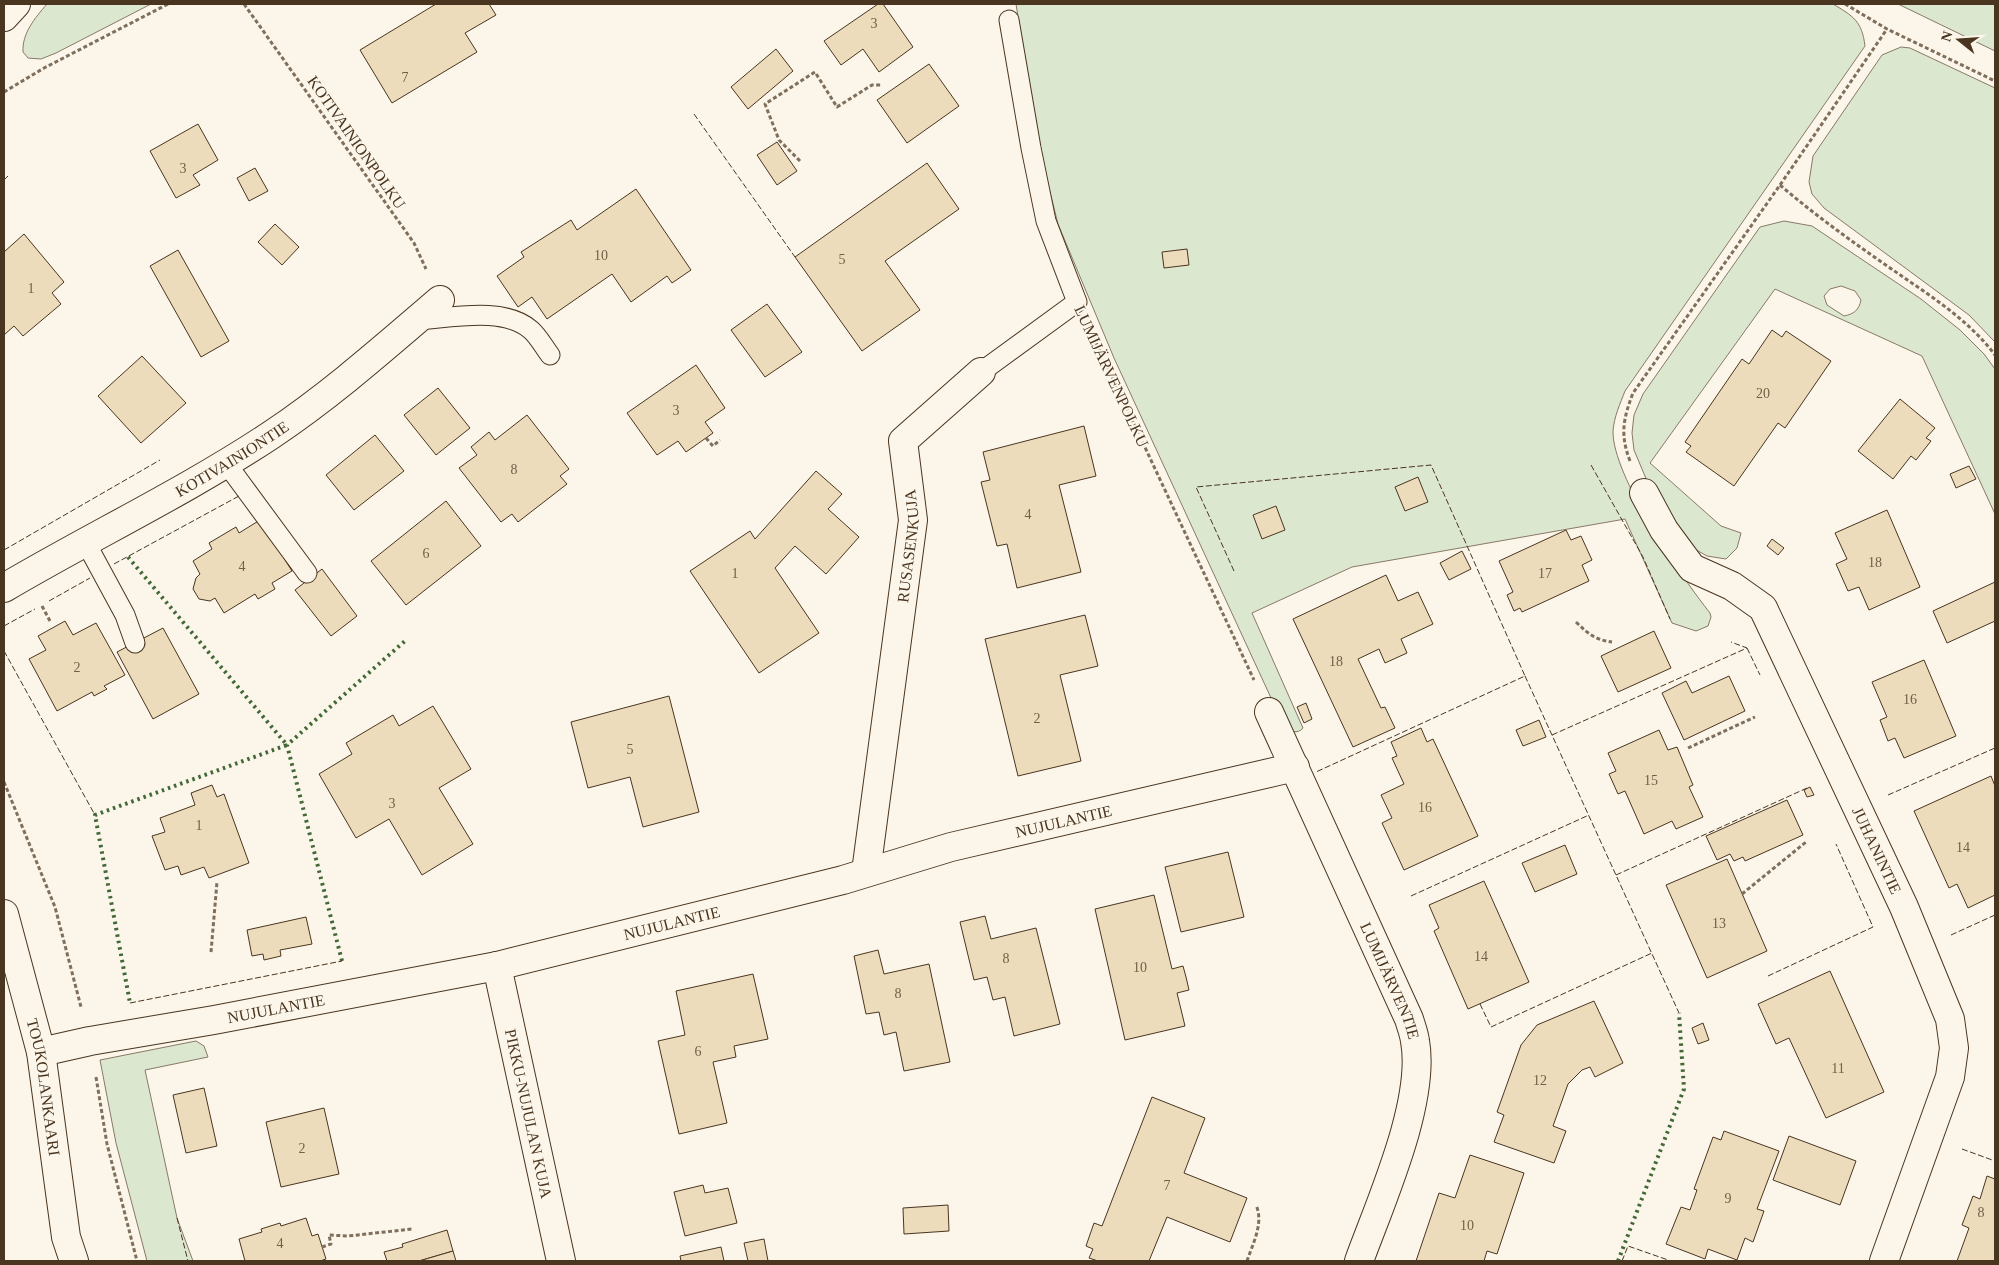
<svg xmlns="http://www.w3.org/2000/svg" width="1999" height="1265" font-family="Georgia,serif">
  <rect width="100%" height="100%" fill="#fbf6e9"/>
  <g fill="#dce7d0" stroke="#887966" fill-rule="evenodd">
    <path d="M47 4H151L56 53 41 59 28 58 23 52C22 33 35 18 47 4Z"/>
    <path d="M1016 4H1833C1853 16 1862 21 1865 46L1625 391C1620 404 1614 417 1613 431 1612 475 1682 578 1710 613L1711 617 1708 626 1696 631 1672 623 1625 519 1352 567 1252 613 1303 728C1297 735 1290 731 1284 726L1114 358 1058 224 1039 148Z"/>
    <path d="M1898 4H1995V51Z"/>
    <path d="M1901 47 1910 48 1995 88V342L1969 315 1824 208 1812 194 1809 182 1813 156 1882 55Z"/>
    <path d="M1784 221 1812 226 1921 299 1960 330 1984 354 1995 369V514L1922 356 1775 289 1650 463 1721 526 1741 533 1737 548 1726 559 1707 556 1691 547 1647 481 1634 450 1632 433 1634 415 1643 394 1760 227ZM1841 286 1855 291 1861 300C1859 310 1854 314 1844 316L1827 305 1824 296 1830 289Z"/>
    <path d="M196 1041 204 1046 208 1057 145 1070 177 1218 193 1261H147L116 1143 100 1060Z"/>
  </g>
  <g fill="#ecdcbc" stroke="#4a3520">
    <path d="M436 4H489L496 15 465 33 477 52 392 103 360 50Z"/>
    <path d="M878 4H883L913 47 879 72 863 49 841 65 824 41Z"/>
    <path d="M776 49 793 71 748 109 731 87Z"/>
    <path d="M929 64 959 106 907 143 877 100Z"/>
    <path d="M198 124 218 160 193 175 200 185 176 198 150 151Z"/>
    <path d="M777 142 797 171 777 185 757 155Z"/>
    <path d="M927 163 959 209 885 261 920 310 862 351 795 257Z"/>
    <path d="M255 168 268 191 249 201 237 178Z"/>
    <path d="M636 189 691 270 672 283 667 276 631 302 612 274 547 319 532 297 518 307 497 276 524 257 521 252 571 220 577 230Z"/>
    <path d="M275 224 299 247 282 265 258 242Z"/>
    <path d="M24 234 64 282 52 293 61 304 23 336 14 326 4 335V252Z"/>
    <path d="M1187 249 1189 265 1164 268 1162 252Z"/>
    <path d="M178 250 229 341 201 357 150 266Z"/>
    <path d="M767 304 802 352 765 377 731 330Z"/>
    <path d="M1772 330 1782 337 1786 331 1831 361 1785 428 1778 423 1734 486 1686 452 1691 446 1685 442 1742 359 1749 364Z"/>
    <path d="M142 356 186 403 141 443 98 396Z"/>
    <path d="M696 365 725 408 705 422 713 433 686 452 678 441 657 455 627 413Z"/>
    <path d="M438 388 470 428 436 455 404 415Z"/>
    <path d="M1900 399 1935 428 1926 438 1931 441 1916 460 1911 456 1893 479 1858 451Z"/>
    <path d="M527 415 569 469 560 476 567 484 518 522 512 514 501 522 459 468 477 455 471 447 489 432 495 440Z"/>
    <path d="M1084 426 1096 476 1059 485 1081 572 1017 588 1007 544 997 546 981 482 990 480 983 452Z"/>
    <path d="M375 435 404 471 354 510 326 475Z"/>
    <path d="M1969 466 1976 479 1956 488 1950 474Z"/>
    <path d="M816 471 842 494 828 509 859 537 826 574 795 546 775 568 819 633 759 673 690 571 750 531 755 539Z"/>
    <path d="M1418 477 1428 502 1405 511 1395 487Z"/>
    <path d="M446 501 481 546 406 605 371 561Z"/>
    <path d="M1276 506 1285 530 1262 539 1253 515Z"/>
    <path d="M1887 510 1920 587 1869 610 1859 587 1848 591 1836 564 1847 559 1835 533Z"/>
    <path d="M260 520 292 571 272 583 275 589 258 599 255 594 224 613 215 598 210 601 199 599 193 589 196 578 200 574 193 561 212 549 209 543 236 527 239 533Z"/>
    <path d="M1566 530 1571 540 1581 536 1592 560 1582 565 1589 581 1522 612 1520 608 1514 611 1507 595 1513 592 1499 561Z"/>
    <path d="M1772 539 1784 548 1778 555 1767 546Z"/>
    <path d="M1462 551 1471 569 1449 580 1440 563Z"/>
    <path d="M322 569 357 616 331 636 295 590Z"/>
    <path d="M1386 575 1398 601 1418 592 1433 624 1401 639 1407 653 1385 663 1379 649 1358 659 1381 708 1385 707 1395 728 1353 747 1293 619Z"/>
    <path d="M1995 582V621L1947 643 1933 611Z"/>
    <path d="M1085 615 1098 666 1060 675 1081 761 1018 776 985 639Z"/>
    <path d="M65 621 73 635 96 623 125 675 104 686 107 689 94 696 92 692 57 711 29 659 46 650 38 636Z"/>
    <path d="M163 628 199 694 153 719 117 652Z"/>
    <path d="M1654 631 1671 668 1618 692 1601 656Z"/>
    <path d="M1924 660 1956 736 1904 758 1895 738 1888 741 1880 720 1887 717 1872 682Z"/>
    <path d="M1729 676 1745 711 1684 740 1662 693 1686 681 1692 693Z"/>
    <path d="M669 696 699 812 643 827 630 777 588 788 571 722Z"/>
    <path d="M1306 703 1312 719 1304 723 1297 707Z"/>
    <path d="M433 706 471 769 439 788 473 844 422 875 389 819 356 838 319 774 352 754 346 743 393 715 399 726Z"/>
    <path d="M1539 720 1546 737 1523 746 1516 730Z"/>
    <path d="M1421 728 1427 742 1433 739 1478 836 1404 870 1382 823 1392 818 1381 795 1404 784 1392 758 1397 756 1391 742Z"/>
    <path d="M1659 730 1668 750 1677 747 1693 785 1689 787 1703 817 1676 829 1672 821 1644 834 1625 791 1618 794 1609 774 1616 771 1608 753Z"/>
    <path d="M1991 776 1995 786V895L1968 908 1957 884 1949 888 1914 811Z"/>
    <path d="M212 785 217 797 224 794 249 863 209 878 204 867 181 875 178 866 165 870 152 836 165 832 160 818 195 805 191 793Z"/>
    <path d="M1810 787 1814 795 1807 797 1804 790Z"/>
    <path d="M1787 800 1803 835 1745 861 1743 857 1734 861 1730 854 1717 860 1706 836Z"/>
    <path d="M1565 845 1577 874 1535 892 1522 863Z"/>
    <path d="M1228 852 1244 917 1181 932 1165 867Z"/>
    <path d="M1727 859 1767 951 1707 978 1666 885Z"/>
    <path d="M1484 881 1529 982 1468 1009 1434 931 1439 928 1429 905Z"/>
    <path d="M1154 895 1172 969 1183 966 1186 977 1189 990 1177 993 1185 1026 1125 1040 1095 909Z"/>
    <path d="M985 916 991 939 1036 928 1060 1024 1014 1036 1005 997 993 1000 987 977 974 980 960 922Z"/>
    <path d="M306 917 312 944 280 950 281 956 264 960 263 954 252 956 247 930Z"/>
    <path d="M878 950 884 974 929 964 950 1062 904 1071 896 1032 884 1035 879 1012 866 1014 854 956Z"/>
    <path d="M1830 971 1884 1092 1826 1118 1789 1038 1776 1044 1758 1004Z"/>
    <path d="M753 974 768 1039 734 1046 736 1057 713 1062 727 1123 679 1134 658 1041 685 1035 676 991Z"/>
    <path d="M1594 1001 1623 1063 1595 1077 1590 1067 1582 1070 1568 1084 1553 1126 1566 1131 1554 1163 1494 1142 1504 1115 1497 1112 1521 1045 1537 1025Z"/>
    <path d="M1703 1023 1709 1040 1698 1044 1692 1028Z"/>
    <path d="M204 1088 217 1146 186 1153 173 1095Z"/>
    <path d="M1152 1097 1205 1118 1184 1173 1247 1198 1230 1242 1167 1217 1149 1261H1098L1089 1258 1093 1249 1086 1246 1094 1223 1102 1226Z"/>
    <path d="M324 1108 339 1174 281 1187 266 1122Z"/>
    <path d="M1724 1131 1779 1151 1757 1209 1764 1211 1753 1242 1745 1238 1737 1260 1708 1249 1705 1259 1666 1244 1681 1207 1690 1210 1697 1190 1694 1189 1713 1137 1721 1140Z"/>
    <path d="M1789 1136 1856 1161 1840 1205 1773 1180Z"/>
    <path d="M1470 1155 1524 1173 1497 1254 1487 1251 1484 1261H1416L1439 1193 1455 1198Z"/>
    <path d="M1987 1176 1995 1179V1261H1957L1969 1228 1962 1225 1973 1196 1980 1199Z"/>
    <path d="M703 1185 705 1193 728 1188 737 1223 685 1236 674 1192Z"/>
    <path d="M948 1205 949 1231 904 1234 903 1208Z"/>
    <path d="M306 1218 312 1236 318 1234 326 1259 320 1261H245L239 1239 262 1232 261 1229 280 1223 281 1226Z"/>
    <path d="M447 1230 453 1251 419 1261H387L384 1252 403 1247 402 1244Z"/>
    <path d="M764 1239 768 1261H748L744 1243Z"/>
    <path d="M721 1247 724 1261H681L680 1256Z"/>
    <path d="M453 1251 456 1261H419Z"/>
  </g>
  <g fill="none" stroke-linecap="round" stroke-linejoin="round">
    <g stroke="#4a3520" stroke-width="21">
      <g id="lane">
        <path d="M417 320C451 318 504 306 531 330 538 336 544 347 550 355"/>
        <path d="M981 372 1077 302 1046 221 1031 148 1009 20"/>
        <path d="M226 463 307 573"/>
        <path d="M86 543 125 615 135 643"/>
      </g>
    </g>
    <g stroke="#4a3520" stroke-width="30">
      <g id="street">
        <path id="s1" d="M1644 493 1664 530 1692 568 1732 586 1763 608 1904 907 1950 1019 1954 1048 1950 1077 1884 1261"/>
        <path id="s2" d="M4 588C92 536 185 492 271 435 331 395 385 347 440 300"/>
        <path id="s3" d="M1269 712 1409 1019C1411 1026 1414 1033 1415 1041 1426 1102 1380 1203 1359 1261"/>
        <path id="s4" d="M866 872 913 520 903 441 981 372"/>
        <path id="s5" d="M4 914 41 1052 66 1237 74 1261"/>
        <path id="s6" d="M497 966 561 1261"/>
        <path id="s7" d="M41 1052 90 1041 214 1020 497 966 843 880 951 847 1295 767"/>
      </g>
    </g>
    <g stroke="#4a3520" stroke-width="30">
      <path id="secondary" d="M4 17 16 4"/>
    </g>
    <g stroke="#7f6f5c" stroke-width="3" stroke-dasharray="4 2.5" stroke-linecap="butt">
      <path d="M244 4 414 243 426 269"/>
      <path d="M1845 4 1887 29 1995 81"/>
      <path d="M4 92 44 68 168 4"/>
      <path d="M800 161 779 140 765 104 815 72 837 107 872 85H881"/>
      <path d="M1780 185C1816 216 1854 243 1893 270 1929 295 1969 320 1995 355"/>
      <path d="M1090 330 1254 680"/>
      <path d="M706 438 713 446 720 440"/>
      <path d="M1630 461C1620 435 1623 419 1633 393L1780 185 1887 29"/>
      <path d="M42 606 51 623"/>
      <path d="M1576 622C1588 634 1596 640 1612 642"/>
      <path d="M1688 748 1755 717"/>
      <path d="M4 782 55 907 81 1007"/>
      <path d="M1742 894 1806 842"/>
      <path d="M211 952 217 882"/>
      <path d="M96 1077 107 1144 137 1261"/>
      <path d="M322 1247 331 1244 329 1235 348 1236 412 1229"/>
      <path d="M1247 1261C1253 1243 1264 1223 1256 1205"/>
    </g>
    <use href="#lane" stroke="#fbf6e9" stroke-width="19"/>
    <use href="#street" stroke="#fbf6e9" stroke-width="28"/>
    <use href="#secondary" stroke="#fbf6e9" stroke-width="28"/>
    <g stroke="#436837" stroke-width="4" stroke-dasharray="2.5 4" stroke-linecap="butt">
      <path d="M128 557 287 745 95 815 130 1003"/>
      <path d="M342 961 287 745 406 640"/>
      <path d="M1618 1261 1684 1089 1679 1013"/>
    </g>
    <g stroke="#4a3520" stroke-width="1" stroke-dasharray="6 2.5" stroke-linecap="butt">
      <path d="M694 114 795 257"/>
      <path d="M4 180 8 176"/>
      <path d="M1591 465 1643 557 1670 619"/>
      <path d="M4 550 160 460"/>
      <path d="M114 564 239 496"/>
      <path d="M1234 571 1196 487 1431 465 1525 676 1316 772"/>
      <path d="M49 601 90 578"/>
      <path d="M4 626 35 609"/>
      <path d="M1747 648 1760 675"/>
      <path d="M4 651 95 815"/>
      <path d="M1525 676 1679 1013"/>
      <path d="M1552 735 1747 648 1731 642"/>
      <path d="M1888 795 1995 748"/>
      <path d="M1616 875 1807 788"/>
      <path d="M1411 896 1589 815"/>
      <path d="M1951 935 1995 915"/>
      <path d="M1768 976 1873 927 1836 844"/>
      <path d="M130 1003 342 961"/>
      <path d="M1480 1004 1491 1027 1652 953"/>
      <path d="M1962 1149 1995 1161"/>
      <path d="M177 1218 188 1261"/>
      <path d="M525 1261 526 1260"/>
      <path d="M1622 1261 1628 1246 1671 1261"/>
    </g>
  </g>
  <g text-anchor="middle" stroke-width="4" stroke-linejoin="round" paint-order="stroke">
    <g font-size="14" fill="#725f47">
      <text x="874" y="28">3</text>
      <text x="405" y="82">7</text>
      <text x="183" y="173">3</text>
      <text x="601" y="260">10</text>
      <text x="842" y="264">5</text>
      <text x="31" y="293">1</text>
      <text x="1763" y="398">20</text>
      <text x="676" y="415">3</text>
      <text x="514" y="474">8</text>
      <text x="1028" y="519">4</text>
      <text x="426" y="558">6</text>
      <text x="1875" y="567">18</text>
      <text x="242" y="571">4</text>
      <text x="735" y="578">1</text>
      <text x="1545" y="578">17</text>
      <text x="1336" y="666">18</text>
      <text x="77" y="672">2</text>
      <text x="1910" y="704">16</text>
      <text x="1037" y="723">2</text>
      <text x="630" y="754">5</text>
      <text x="1651" y="785">15</text>
      <text x="392" y="808">3</text>
      <text x="1425" y="812">16</text>
      <text x="199" y="830">1</text>
      <text x="1963" y="852">14</text>
      <text x="1719" y="928">13</text>
      <text x="1481" y="961">14</text>
      <text x="1006" y="963">8</text>
      <text x="1140" y="972">10</text>
      <text x="898" y="998">8</text>
      <text x="698" y="1056">6</text>
      <text x="1838" y="1073">11</text>
      <text x="1540" y="1085">12</text>
      <text x="302" y="1153">2</text>
      <text x="1167" y="1190">7</text>
      <text x="1728" y="1203">9</text>
      <text x="1981" y="1217">8</text>
      <text x="1467" y="1230">10</text>
      <text x="280" y="1248">4</text>
    </g>
    <g font-size="16" fill="#4a3520" stroke="#fbf6e9">
      <text transform="translate(357 142) rotate(55)" y="6">KOTIVAINIONPOLKU</text>
      <text transform="translate(1112 376) rotate(65)" y="6">LUMIJÄRVENPOLKU</text>
      <text dy="6" stroke="none"><textPath href="#s2" startOffset="262">KOTIVAINIONTIE</textPath></text>
      <text dy="6" stroke="none"><textPath href="#s4" startOffset="329">RUSASENKUJA</textPath></text>
      <text dy="6" stroke="none"><textPath href="#s7" startOffset="1049">NUJULANTIE</textPath></text>
      <text dy="6" stroke="none"><textPath href="#s1" startOffset="439">JUHANINTIE</textPath></text>
      <text dy="6" stroke="none"><textPath href="#s7" startOffset="644">NUJULANTIE</textPath></text>
      <text dy="6" stroke="none"><textPath href="#s3" startOffset="295">LUMIJÄRVENTIE</textPath></text>
      <text dy="6" stroke="none"><textPath href="#s7" startOffset="239">NUJULANTIE</textPath></text>
      <text dy="6" stroke="none"><textPath href="#s5" startOffset="178">TOUKOLANKAARI</textPath></text>
      <text dy="6" stroke="none"><textPath href="#s6" startOffset="151">PIKKU-NUJULAN KUJA</textPath></text>
    </g>
  </g>
  <rect width="1999" height="1265" fill="none" stroke="#4a3520" stroke-width="10"/>
  <g transform="translate(1959 40) rotate(287)" stroke="#fbf6e9" stroke-width="4" paint-order="stroke">
  <path d="M0-4L9 19L0 12L-9 19Z" fill="#4a3520"/>
  <text y="-8" font-size="14" font-weight="bold" text-anchor="middle" fill="#4a3520">N</text>
  </g>
</svg>
